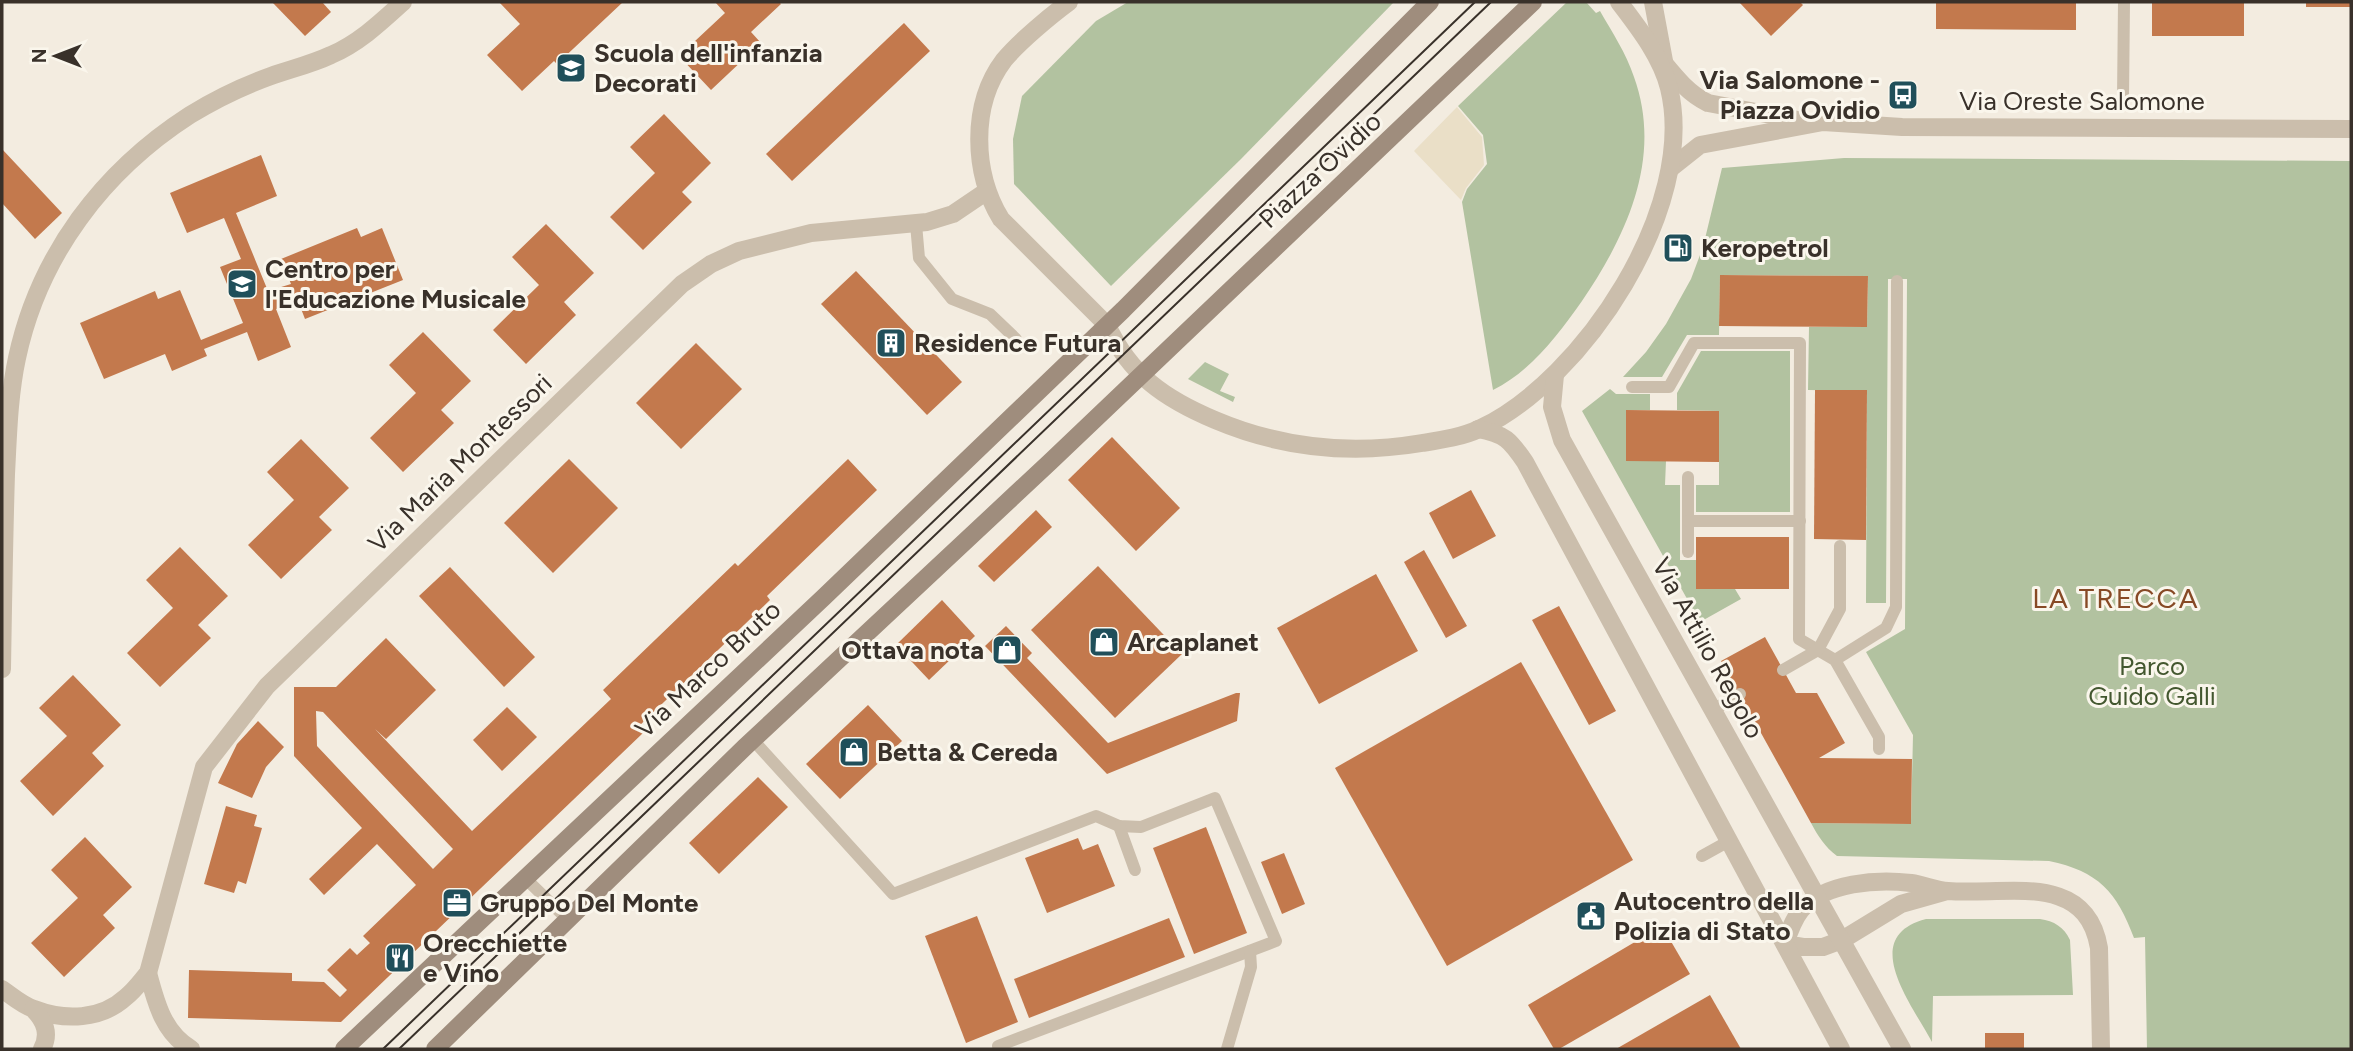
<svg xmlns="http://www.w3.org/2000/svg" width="2353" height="1051" font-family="Figtree,sans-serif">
  <rect width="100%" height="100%" fill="#f3ece0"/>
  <g fill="#b2c2a0">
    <path d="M1128 2H1394L1241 159 1111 286 1014 184 1013 139 1022 96 1096 21Z"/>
    <path d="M1567 2H1586L1596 13 1600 11C1612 32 1626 53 1634 77 1663 157 1627 235 1582 301 1558 335 1531 371 1493 390L1462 202 1467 189 1487 164 1483 135 1458 106Z"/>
    <path d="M1844 158 2351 161V1049H2147L2145 937 2134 938C2117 892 2098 871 2049 861L1837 856C1825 847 1818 836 1811 823L1911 824 1913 735 1866 652 1905 629 1907 279H1888L1886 603H1866L1867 391 1808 390 1809 327H1867L1868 276 1720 275 1719 335H1687L1662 377H1623L1646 352 1666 324 1691 279 1703 247 1722 168Z"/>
    <path d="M1701 351H1790V512H1696V485H1719V411L1677 410V393Z"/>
    <path d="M1205 362 1229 374 1220 391 1235 397 1233 402 1188 379Z"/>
    <path d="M1610 389 1616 394H1650V410H1626V461H1666L1665 485H1680V560H1696V589H1735L1741 599 1700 622 1582 411Z"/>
    <path d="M1926 919H2040C2054 921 2064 927 2070 940L2073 995 1933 996 1932 1042C1913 1006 1857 937 1926 919Z"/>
  </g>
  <path fill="#eadfc7" d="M1457 107 1482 137 1484 165 1466 188 1461 200 1414 151Z"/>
  <g fill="#c3794d" fill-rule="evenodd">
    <path d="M272 2H322L331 12 305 36Z"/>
    <path d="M499 2H623L557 64 554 61 522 91 487 55 520 24Z"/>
    <path d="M715 2H779L781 4 751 32 761 43 711 90 679 56 725 13Z"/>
    <path d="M1739 2H1800L1803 5 1771 36Z"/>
    <path d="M1936 2H2076V30L1936 29Z"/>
    <rect x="2152" y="2" width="92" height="34"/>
    <rect x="2306" y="2" width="45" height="5"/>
    <path d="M904 23 930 51 792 181 766 154Z"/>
    <path d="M664 114 711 163 682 192 692 202 643 250 610 217 655 173 630 147Z"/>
    <path d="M2 149 62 213 35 239 2 203Z"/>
    <path d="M261 155 277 196 236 213 268 291 291 284 281 259 357 228 361 237 382 228 403 280 305 319 298 301 276 309 291 347 258 361 247 332 204 349 207 356 172 371 165 354 104 379 80 323 155 291 158 299 180 290 201 340 243 323 220 267 241 259 224 218 187 233 170 193Z"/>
    <path d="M546 224 594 273 564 302 576 315 526 364 493 330 539 285 512 257Z"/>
    <path d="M856 271 962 382 927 415 821 304Z"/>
    <path d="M1720 275 1868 276 1867 327 1719 326Z"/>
    <path d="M423 332 471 381 441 410 454 423 403 472 370 438 416 393 389 365Z"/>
    <path d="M696 343 742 389 681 449 636 403Z"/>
    <path d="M1815 390H1867L1866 540 1814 539Z"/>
    <path d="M1626 410 1719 411V462L1626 461Z"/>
    <path d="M1112 437 1180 508 1136 551 1068 480Z"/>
    <path d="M301 439 349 488 319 517 332 530 281 579 248 545 294 500 267 472Z"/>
    <path d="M569 459 618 508 553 573 504 523Z"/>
    <path d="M848 459 877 490 767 596 770 600 638 727 643 733 341 1022 188 1018 189 970 292 973V981L324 982 340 997 347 990 327 970 350 948 357 955 370 943 363 936 416 885 377 844 324 895 309 879 362 828 294 756V687H336L386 638 436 690 386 739 375 729 472 831 611 699 603 690 735 563 738 566ZM316 711 323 712 453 849 433 869 317 746Z"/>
    <path d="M1471 490 1496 536 1453 559 1429 513Z"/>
    <path d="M1036 510 1052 527 994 582 978 566Z"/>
    <rect x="1696" y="537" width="93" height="52"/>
    <path d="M180 547 228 596 198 625 211 638 160 687 127 653 173 608 146 580Z"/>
    <path d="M1424 550 1467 626 1446 638 1404 562Z"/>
    <path d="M1098 566 1182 654 1115 718 1031 630Z"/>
    <path d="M450 567 535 657 504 687 419 596Z"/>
    <path d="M1376 574 1418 651 1319 704 1277 628Z"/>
    <path d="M942 600 975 636 929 680 896 645Z"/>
    <path d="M1559 606 1616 711 1589 725 1532 620Z"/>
    <path d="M1006 626 1032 653 1027 658 1108 743 1236 693H1240L1237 721 1107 774 985 646Z"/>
    <path d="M1765 637 1796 693H1817L1845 743 1819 758 1912 759 1911 824 1811 823 1721 661Z"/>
    <path d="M1521 662 1633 860 1447 966 1335 768Z"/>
    <path d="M73 675 121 725 92 753 104 766 53 816 20 781 67 736 39 708Z"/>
    <path d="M868 705 902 741 840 799 806 764Z"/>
    <path d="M507 707 537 737 502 771 473 740Z"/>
    <path d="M258 721 284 747 266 767 252 798 218 783 237 744Z"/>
    <path d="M758 777 788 807 719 874 689 843Z"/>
    <path d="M226 806 257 815 254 826 262 828 246 884 238 881 234 893 204 884Z"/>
    <path d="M1206 827 1247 933 1194 954 1153 848Z"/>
    <path d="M85 837 132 887 103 915 115 928 64 977 31 943 78 898 51 870Z"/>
    <path d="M1078 838 1083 850 1098 844 1115 886 1047 913 1025 858Z"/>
    <path d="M1284 853 1305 904 1282 914 1261 862Z"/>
    <path d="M977 916 1018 1022 966 1043 925 936Z"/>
    <path d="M1169 918 1185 957 1029 1018 1014 979Z"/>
    <path d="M1662 926 1690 974 1559 1049H1554L1528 1005Z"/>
    <path d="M1710 995 1741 1049H1616Z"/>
    <rect x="1985" y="1033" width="39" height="16"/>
  </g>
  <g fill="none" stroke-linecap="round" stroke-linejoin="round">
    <g stroke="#cbbeac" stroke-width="12">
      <path d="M2123 98 2124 2"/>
      <path d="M916 224 919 258 952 299 990 314 1016 339"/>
      <path d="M1632 387H1669L1694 343H1800L1799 639 1835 660 1879 737V749"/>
      <path d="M1688 477V552"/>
      <path d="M1688 521H1800"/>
      <path d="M1835 660 1886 628 1896 607 1897 281"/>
      <path d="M1783 670 1818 650 1840 609V546"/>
      <path d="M1713 710 1740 694"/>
      <path d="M753 740 893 894 1096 816 1119 826 1141 827 1215 798 1276 941 998 1046"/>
      <path d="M1119 826 1135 870"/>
      <path d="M1702 856 1729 841"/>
      <path d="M525 878 567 919"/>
      <path d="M1227 1049 1251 967 1250 951"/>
    </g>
    <g stroke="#cbbeac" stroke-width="18">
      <path d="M1069 2C1050 16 1019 42 1004 60 970 105 973 173 1001 219L1107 325"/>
      <path d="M1659 57C1673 74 1687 93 1708 103L1803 121"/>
      <path d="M1671 168 1700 145 1823 122 1902 127 2351 129"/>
      <path d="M2 669C3 604 4 539 6 474 8 436 9 395 17 358 39 255 103 171 190 115 216 99 243 86 271 76 291 69 312 64 331 55 359 43 381 22 403 2"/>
      <path d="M1947 891 1901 904 1842 940 1823 947H1803L1785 944C1789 932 1793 920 1801 910 1825 882 1878 879 1911 883 1924 885 1936 890 1948 891 2004 896 2086 870 2099 948L2101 1049"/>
      <path d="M148 973C156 1003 163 1032 191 1049"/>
      <path d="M2 989C12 996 22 1005 34 1009 65 1021 101 1020 126 997 135 990 141 981 148 973L204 767 267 686 682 284 711 264 739 251 811 233 927 222 953 214 987 191"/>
      <path d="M33 1009C45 1021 50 1034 42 1049"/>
    </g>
    <g stroke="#cbbeac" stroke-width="18">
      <path d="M1653 2 1664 61"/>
      <path d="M1107 325C1130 375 1165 399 1215 420 1281 448 1351 455 1422 443 1441 440 1462 437 1479 429 1584 380 1698 206 1669 88 1661 56 1638 27 1619 2"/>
      <path d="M1555 375 1552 407 1562 440 1902 1049"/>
      <path d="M1478 429C1505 434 1510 440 1525 462L1841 1049"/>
    </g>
    <g stroke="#9f8d7d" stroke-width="18">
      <path d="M344 1049 824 597 1123 310 1430 2"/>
      <path d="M435 1049 745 747 1050 462 1533 2"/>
    </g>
    <g stroke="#39312a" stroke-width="2">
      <path d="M383 1049 1475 2"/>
      <path d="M399 1049 1491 2"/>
    </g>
  </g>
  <defs>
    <g id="school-square" transform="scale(1.575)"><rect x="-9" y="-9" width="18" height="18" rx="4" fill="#204f5a" stroke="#faf6ec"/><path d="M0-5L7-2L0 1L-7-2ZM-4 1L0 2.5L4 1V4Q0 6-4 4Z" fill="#fff"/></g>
    <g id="bus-square" transform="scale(1.575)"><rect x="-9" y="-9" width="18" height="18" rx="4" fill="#204f5a" stroke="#faf6ec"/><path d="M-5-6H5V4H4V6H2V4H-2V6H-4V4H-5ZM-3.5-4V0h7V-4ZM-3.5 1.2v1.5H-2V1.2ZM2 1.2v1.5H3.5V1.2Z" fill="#fff"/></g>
    <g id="fuel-square" transform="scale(1.575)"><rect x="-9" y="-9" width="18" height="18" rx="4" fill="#204f5a" stroke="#faf6ec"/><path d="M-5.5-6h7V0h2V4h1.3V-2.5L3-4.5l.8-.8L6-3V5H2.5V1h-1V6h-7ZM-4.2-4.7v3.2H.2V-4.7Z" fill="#fff"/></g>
    <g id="building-square" transform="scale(1.575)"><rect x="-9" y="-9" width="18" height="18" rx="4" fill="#204f5a" stroke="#faf6ec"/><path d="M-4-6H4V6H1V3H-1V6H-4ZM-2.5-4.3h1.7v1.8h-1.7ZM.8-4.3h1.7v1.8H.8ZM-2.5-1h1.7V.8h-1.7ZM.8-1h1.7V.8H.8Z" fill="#fff"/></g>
    <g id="shop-square" transform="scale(1.575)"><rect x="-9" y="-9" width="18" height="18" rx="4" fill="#204f5a" stroke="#faf6ec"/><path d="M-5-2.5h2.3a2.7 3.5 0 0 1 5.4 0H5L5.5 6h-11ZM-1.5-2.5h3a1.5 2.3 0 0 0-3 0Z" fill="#fff"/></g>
    <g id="office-square" transform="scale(1.575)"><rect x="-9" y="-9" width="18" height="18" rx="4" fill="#204f5a" stroke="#faf6ec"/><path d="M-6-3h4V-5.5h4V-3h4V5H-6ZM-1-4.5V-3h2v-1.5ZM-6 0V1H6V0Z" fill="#fff"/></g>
    <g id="civic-square" transform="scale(1.575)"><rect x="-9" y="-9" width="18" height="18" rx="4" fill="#204f5a" stroke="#faf6ec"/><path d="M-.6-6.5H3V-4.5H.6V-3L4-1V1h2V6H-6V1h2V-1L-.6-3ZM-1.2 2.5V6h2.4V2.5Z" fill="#fff"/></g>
    <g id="restaurant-square" transform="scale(1.575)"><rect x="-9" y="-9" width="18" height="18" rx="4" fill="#204f5a" stroke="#faf6ec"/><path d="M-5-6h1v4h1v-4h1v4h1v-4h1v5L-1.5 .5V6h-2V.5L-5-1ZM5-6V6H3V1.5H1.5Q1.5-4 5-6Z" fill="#fff"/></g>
  </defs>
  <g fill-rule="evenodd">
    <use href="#school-square" x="571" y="68"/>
    <use href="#bus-square" x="1903" y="95"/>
    <use href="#fuel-square" x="1678" y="248"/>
    <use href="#school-square" x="242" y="284"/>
    <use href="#building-square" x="891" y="343"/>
    <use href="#shop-square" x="1104" y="642"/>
    <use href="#shop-square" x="1007" y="650"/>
    <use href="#shop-square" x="854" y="752"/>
    <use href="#office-square" x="457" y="903"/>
    <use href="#civic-square" x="1591" y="916"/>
    <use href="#restaurant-square" x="400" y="958"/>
  </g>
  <g text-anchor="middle" stroke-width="6" stroke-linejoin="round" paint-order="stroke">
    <g font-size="26" font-weight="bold" fill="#39312a" stroke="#faf6ec" text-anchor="start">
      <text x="594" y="62">Scuola dell'infanzia<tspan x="594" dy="30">Decorati</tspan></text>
      <text x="1880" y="89" text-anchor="end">Via Salomone -<tspan x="1880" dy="30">Piazza Ovidio</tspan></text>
      <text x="1701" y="257">Keropetrol</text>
      <text x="265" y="278">Centro per<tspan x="265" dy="30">l'Educazione Musicale</tspan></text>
      <text x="914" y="352">Residence Futura</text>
      <text x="1127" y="651">Arcaplanet</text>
      <text x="984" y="659" text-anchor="end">Ottava nota</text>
      <text x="877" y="761">Betta &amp; Cereda</text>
      <text x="1614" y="910">Autocentro della<tspan x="1614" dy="30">Polizia di Stato</tspan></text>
      <text x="480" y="912">Gruppo Del Monte</text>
      <text x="423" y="952">Orecchiette<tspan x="423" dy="30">e Vino</tspan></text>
    </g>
    <g font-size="26" fill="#39312a" stroke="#faf6ec">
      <text x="2082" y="110">Via Oreste Salomone</text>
      <text transform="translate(1320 170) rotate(-43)" y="9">Piazza Ovidio</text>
      <text transform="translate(460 463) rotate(-44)" y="9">Via Maria Montessori</text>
      <text transform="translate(1708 648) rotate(61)" y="9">Via Attilio Regolo</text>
      <text transform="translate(708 669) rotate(-43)" y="9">Via Marco Bruto</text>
    </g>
    <g font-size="26" fill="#43572f" stroke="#faf6ec">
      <text x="2152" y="675">Parco<tspan x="2152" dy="30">Guido Galli</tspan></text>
    </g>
    <g font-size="28" letter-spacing="2" fill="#874925" stroke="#faf6ec">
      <text x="2116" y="608">LA TRECCA</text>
    </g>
  </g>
  <rect width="2353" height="1051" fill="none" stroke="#39312a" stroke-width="7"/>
  <g transform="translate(56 56) rotate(270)" stroke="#faf6ec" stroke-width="5" paint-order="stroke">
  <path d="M0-5L12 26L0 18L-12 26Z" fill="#39312a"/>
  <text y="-10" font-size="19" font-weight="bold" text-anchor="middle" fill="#39312a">N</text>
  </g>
</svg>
